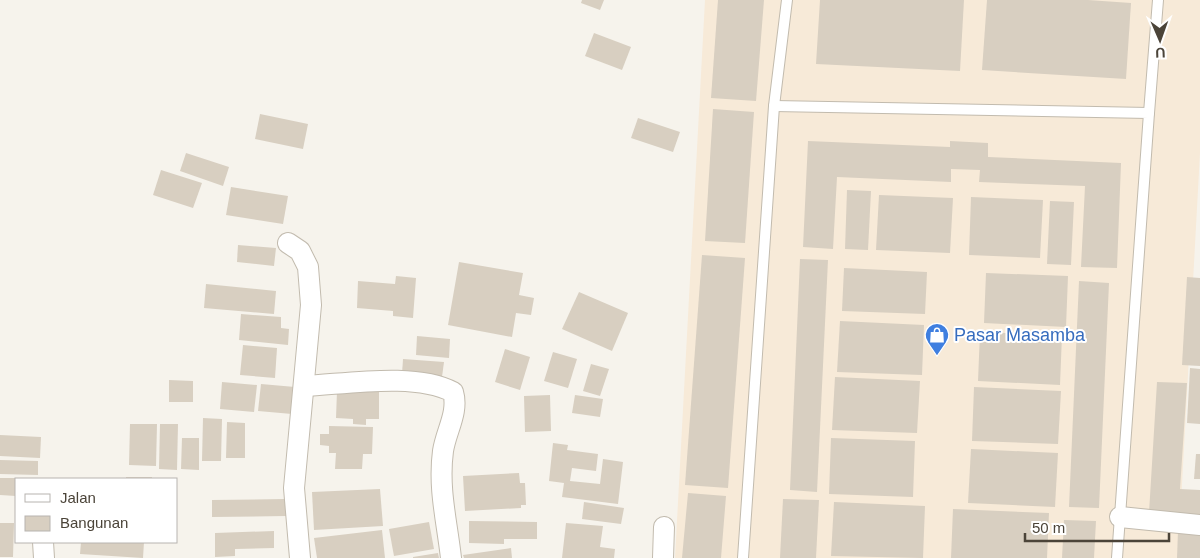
<svg xmlns="http://www.w3.org/2000/svg" width="1200" height="558" font-family="Arial,sans-serif">
  <rect width="100%" height="100%" fill="#f6f3ec"/>
  <path fill="#f7ead8" d="M705 0H1200V153L1178 558H675Z"/>
  <g fill="#d8cfc1">
    <path d="M582 0H604L600 10 581 3Z"/>
    <path d="M718 0H764L756 101 711 98Z"/>
    <path d="M820 0H964L960 71 816 64Z"/>
    <path d="M987 0H1088L1131 3 1126 79 982 70Z"/>
    <path d="M594 33 631 47 622 70 585 56Z"/>
    <path d="M713 109 754 112 745 243 705 241Z"/>
    <path d="M260 114 308 124 303 149 255 139Z"/>
    <path d="M638 118 680 132 673 152 631 138Z"/>
    <path d="M808 141 950 147V141L988 143V157L1121 163 1117 268 1081 267 1085 186 979 182 980 170 951 169V182L837 177 833 249 803 247Z"/>
    <path d="M186 153 229 167 223 186 180 171Z"/>
    <path d="M161 170 202 183 193 208 153 195Z"/>
    <path d="M231 187 288 196 283 224 226 215Z"/>
    <path d="M847 190 871 191 868 250 845 249Z"/>
    <path d="M879 195 953 198 950 253 876 250Z"/>
    <path d="M971 197 1043 200 1040 258 969 255Z"/>
    <path d="M1050 201 1074 202 1071 265 1047 264Z"/>
    <path d="M238 245 276 248 274 266 237 262Z"/>
    <path d="M702 255 745 258 728 488 685 485Z"/>
    <path d="M800 259 828 260 817 492 790 490Z"/>
    <path d="M459 262 523 273 519 295 534 298 531 315 516 313 512 337 448 325Z"/>
    <path d="M844 268 927 272 925 314 842 311Z"/>
    <path d="M986 273 1068 276 1066 327 984 323Z"/>
    <path d="M396 276 416 278 413 318 393 316V311L357 308 358 281 395 284Z"/>
    <path d="M1187 277 1200 278V366L1182 365Z"/>
    <path d="M1079 281 1109 283 1099 508 1069 507Z"/>
    <path d="M206 284 276 291 274 314 204 308Z"/>
    <path d="M579 292 628 313 612 351 562 329Z"/>
    <path d="M241 314 281 317V328L289 329 288 345 239 340Z"/>
    <path d="M840 321 924 325 922 375 837 372Z"/>
    <path d="M980 332 1062 335 1060 385 978 381Z"/>
    <path d="M417 336 450 339 449 358 416 355Z"/>
    <path d="M243 345 277 348 275 378 240 375Z"/>
    <path d="M505 349 530 357 520 390 495 382Z"/>
    <path d="M553 352 577 359 568 388 544 381Z"/>
    <path d="M403 359 444 362 442 377 402 374Z"/>
    <path d="M591 364 609 369 600 396 583 391Z"/>
    <path d="M1190 368 1200 369V424L1187 423Z"/>
    <path d="M835 377 920 381 917 433 832 430Z"/>
    <path d="M169 380 193 381V402H169Z"/>
    <path d="M222 382 257 385 254 412 220 409Z"/>
    <path d="M1157 382 1187 383 1180 489 1200 490V516L1149 513Z"/>
    <path d="M261 384 295 387 292 414 258 411Z"/>
    <path d="M974 387 1061 391 1058 444 972 441Z"/>
    <path d="M337 391H379V419H366V425L353 424V419L336 418Z"/>
    <path d="M550 395 551 431 525 432 524 396Z"/>
    <path d="M575 395 603 399 600 417 572 413Z"/>
    <path d="M203 418 222 419 221 461H202Z"/>
    <path d="M227 422 245 423V458H226Z"/>
    <path d="M130 424H157L156 466 129 465Z"/>
    <path d="M160 424H178L177 470 159 469Z"/>
    <path d="M329 426 373 427 372 454H363L362 469H335L336 453H329V446L320 445V434H329Z"/>
    <path d="M0 435 41 437 40 458 0 456Z"/>
    <path d="M182 438H199V470L181 469Z"/>
    <path d="M831 438 915 441 913 497 829 494Z"/>
    <path d="M553 443 568 445 567 450 598 454 596 471 572 468 570 481 600 484 603 459 623 462 618 504 562 497 564 483 549 481Z"/>
    <path d="M971 449 1058 453 1055 507 968 503Z"/>
    <path d="M1196 454H1200V479H1194Z"/>
    <path d="M0 460 38 461V475L0 474Z"/>
    <path d="M519 473 520 483H525L526 505H521V508L465 511 463 476Z"/>
    <rect x="126" y="477" width="26" height="2"/>
    <path d="M0 478H16V496L0 495Z"/>
    <path d="M380 489 383 526 314 530 312 492Z"/>
    <path d="M688 493 726 496 721 558H682Z"/>
    <path d="M285 499 286 516 212 517V500Z"/>
    <path d="M783 499 819 500 816 558H780Z"/>
    <path d="M584 502 624 508 621 524 582 519Z"/>
    <path d="M834 502 925 506 923 558 831 556Z"/>
    <path d="M953 509 1049 513 1047 558H951Z"/>
    <path d="M1064 520 1096 521 1094 558H1062Z"/>
    <path d="M469 521 537 522V539H504V544L469 543Z"/>
    <path d="M429 522 434 549 394 556 389 529Z"/>
    <path d="M0 523H14L13 557H0Z"/>
    <path d="M566 523 603 526 600 547 615 549 614 558H562Z"/>
    <path d="M382 530 385 558H317L314 538Z"/>
    <path d="M274 531V548L235 549V556L215 557V533Z"/>
    <path d="M1178 531 1200 532V558H1177Z"/>
    <path d="M81 542H144L143 558 80 554Z"/>
    <path d="M511 548 512 558H464L463 555Z"/>
    <path d="M438 553 439 558H413V557Z"/>
  </g>
  <g fill="none" stroke-linecap="round" stroke-linejoin="round">
    <g stroke="#c2bbae" stroke-width="12">
      <g id="lane">
        <path d="M774 106 1149 113 1117 558"/>
        <path d="M1149 113 1158 0"/>
        <path d="M743 558 774 106 787 0"/>
      </g>
    </g>
    <g stroke="#c2bbae" stroke-width="22">
      <g id="street">
        <path d="M288 243 300 251 308 267 311 305 294 488 300 558"/>
        <path d="M304 386C347 384 415 372 453 392 459 412 446 431 443 451 438 488 447 522 451 558"/>
        <path d="M1120 517 1200 525"/>
        <path d="M43 542 44 558"/>
        <path d="M663 558 664 527"/>
      </g>
    </g>
    <use href="#lane" stroke="#fff" stroke-width="10"/>
    <use href="#street" stroke="#fff" stroke-width="20"/>
  </g>
  <defs>
    <g id="shop-pin" transform="scale(1.25)"><path d="M0 17L-7.5 6A9.5 9.5 0 1 1 7.5 6Z" fill="#3f7fe0" stroke="#fff"/><path d="M-5-2.5h2.3a2.7 3.5 0 0 1 5.4 0H5L5.5 6h-11ZM-1.5-2.5h3a1.5 2.3 0 0 0-3 0Z" fill="#fff"/></g>
  </defs>
  <g fill-rule="evenodd">
    <use href="#shop-pin" x="937" y="335"/>
  </g>
  <g text-anchor="middle" stroke-width="4" stroke-linejoin="round" paint-order="stroke">
    <g font-size="18" fill="#366cbe" stroke="#fff" text-anchor="start">
      <text x="954" y="341">Pasar Masamba</text>
    </g>
  </g>
  <rect x="15" y="478" width="162" height="65" fill="#ffffff" stroke="#b7b4b0"/>
  <rect x="25" y="494" width="25" height="8" fill="#ffffff" stroke="#b7b4b0"/>
  <text x="60" y="503" font-size="15" fill="#4b4439">Jalan</text>
  <rect x="25" y="516" width="25" height="15" fill="#d8cfc1" stroke="#b7b4b0"/>
  <text x="60" y="528" font-size="15" fill="#4b4439">Bangunan</text>
  <g transform="translate(1160 40) rotate(178)" stroke="#ffffff" stroke-width="4" paint-order="stroke">
  <path d="M0-4L9 19L0 12L-9 19Z" fill="#4b4439"/>
  <text y="-8" font-size="14" font-weight="bold" text-anchor="middle" fill="#4b4439">U</text>
  </g>
  <path d="M1025 533v8h144v-8" fill="none" stroke="#4b4439" stroke-width="2.5"/>
  <text x="1032" y="533" font-size="15" fill="#4b4439" stroke="#ffffff" stroke-width="4" paint-order="stroke">50 m</text>
</svg>
